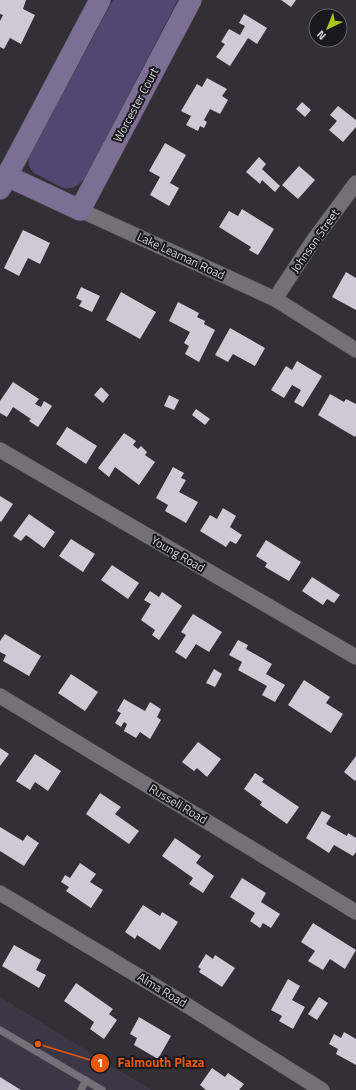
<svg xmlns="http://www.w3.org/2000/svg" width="356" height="1090" font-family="'Titillium Web',sans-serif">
  <rect width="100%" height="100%" fill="#322f37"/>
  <path fill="#3c3745" d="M0 997 151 1090H0Z"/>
  <path fill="#554572" d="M113 0H178L86 176C81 184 73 190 63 188L34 173C29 168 28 164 29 156Z"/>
  <g fill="#cecad5">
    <path d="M0 0H26L23 9 35 15 21 44 10 38 4 49 0 47V21L3 15 0 14Z"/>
    <path d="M281 0H296L291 7Z"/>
    <path d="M244 14 267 28 257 44 248 38 230 66 216 57 225 44 221 42 229 29 240 35 245 26 239 23Z"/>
    <path d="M207 78 227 89 222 96 228 100 220 114 210 109 204 120 207 122 204 128 200 126 198 131 186 125 191 116 181 111 197 84 202 87Z"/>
    <path d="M302 102 311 110 305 117 296 109Z"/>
    <path d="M338 106 356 120V127L343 142 329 130 337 121 330 115Z"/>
    <path d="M165 143 186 155 170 183 179 188 169 206 150 195 160 177 149 171Z"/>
    <path d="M259 157 266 164 262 169 280 186 275 192 262 180 260 184 246 172Z"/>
    <path d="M299 166 315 180 298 199 282 185Z"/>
    <path d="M242 209 274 229 258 255 249 250 251 247 219 227 229 211 238 216Z"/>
    <path d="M23 230 50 243 40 264 28 258 19 276 4 268Z"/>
    <path d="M346 272 356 278V310L332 297Z"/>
    <path d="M81 287 100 296 92 312 79 306 82 301 76 298Z"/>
    <path d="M121 292 156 312 140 339 106 320Z"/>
    <path d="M178 302 199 313 197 317 205 321 204 324 215 330 199 362 185 354 189 346 184 343 190 332 169 321Z"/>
    <path d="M230 328 265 348 255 366 233 354 228 362 215 355Z"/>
    <path d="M297 361 322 376 303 407 294 402 301 390 292 385 284 398 271 390 286 366 292 370Z"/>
    <path d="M13 382 39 399 35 404 41 407 44 401 52 406 38 427 29 421 31 419 13 407 7 417 0 413V401Z"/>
    <path d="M101 387 109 395 103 403 94 395Z"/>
    <path d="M330 394 344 402 346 399 356 404V435L355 437 318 415Z"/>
    <path d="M169 395 179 400 174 410 164 406Z"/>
    <path d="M196 409 210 419 205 425 192 415Z"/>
    <path d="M67 427 97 446 86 464 56 444Z"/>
    <path d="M124 433 136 441 133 445 138 449 141 446 147 452 145 455 155 462 139 485 115 467 109 477 98 468Z"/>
    <path d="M173 467 184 473 181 478 186 480 179 492 198 502 186 523 165 511 168 505 156 498Z"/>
    <path d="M0 496 13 504 1 522 0 521Z"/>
    <path d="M223 508 236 516 230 527 242 535 236 544 230 541 226 547 200 531 210 515 217 519Z"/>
    <path d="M29 514 55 532 44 548 26 535 21 541 13 536Z"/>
    <path d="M71 539 95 554 83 572 59 556Z"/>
    <path d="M266 540 301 562 289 581 265 567 267 563 256 556Z"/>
    <path d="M112 565 139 583 128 599 101 580Z"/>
    <path d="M312 577 340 595 334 603 327 599 323 605 302 591Z"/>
    <path d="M150 591 159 597 162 592 182 606 159 640 152 635 155 630 141 620 151 604 144 600Z"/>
    <path d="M193 614 222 632 209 652 196 644 186 659 175 652 186 635 181 632Z"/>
    <path d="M5 634 41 656 29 676 3 661 6 655 0 652V641Z"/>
    <path d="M238 640 248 645 246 649 272 664 266 674 285 685 275 702 262 695 267 686 238 670 242 662 229 655Z"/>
    <path d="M214 669 222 674 215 687 206 683Z"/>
    <path d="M71 674 98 692 85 711 58 693Z"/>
    <path d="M304 680 330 697 326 703 343 714 331 733 288 705Z"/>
    <path d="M124 699 145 711 150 702 161 709 157 717 161 720 150 739 140 732 136 738 124 731 127 724 124 722 121 727 115 723 121 713 117 711Z"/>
    <path d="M198 742 221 759 207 777 197 768 194 771 182 762Z"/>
    <path d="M0 748 9 754 0 766Z"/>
    <path d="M35 754 61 771 48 791 35 782 30 790 16 781Z"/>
    <path d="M356 756V779L355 781 344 772Z"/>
    <path d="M255 773 264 779 262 782 299 807 287 824 260 805 262 802 244 789Z"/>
    <path d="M100 793 121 807 115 814 139 831 129 844 86 814Z"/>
    <path d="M322 811 331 816 326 824 347 836 348 833 356 838V852L353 856 334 845 329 853 306 838Z"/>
    <path d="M0 827 23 841 27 835 39 843 24 866 0 851Z"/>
    <path d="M175 838 201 856 196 863 214 876 203 893 189 884 193 878 162 856Z"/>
    <path d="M80 863 96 874 90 882 103 890 91 908 66 891 69 887 61 882 65 875 70 878Z"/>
    <path d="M242 878 266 893 261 902 280 914 271 928 263 923 260 928 250 921 255 913 230 897Z"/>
    <path d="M143 905 160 916 162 912 178 922 160 950 137 935 135 939 125 932Z"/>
    <path d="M313 923 356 950 345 969 330 959 323 970 308 961 315 951 301 942Z"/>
    <path d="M14 945 41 960 36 970 46 975 39 988 2 966Z"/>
    <path d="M206 954 213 959 215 955 235 968 222 987 199 972 201 969 198 967Z"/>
    <path d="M288 979 300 986 292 1000 305 1007 293 1029 279 1021 282 1016 271 1010Z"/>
    <path d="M76 983 113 1009 109 1014 117 1020 104 1039 90 1029 94 1022 64 1001Z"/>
    <path d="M319 997 328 1003 317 1020 308 1014Z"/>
    <path d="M139 1017 171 1036 158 1059 134 1045 137 1038 130 1034Z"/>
    <path d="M344 1032 356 1039V1065L336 1054 338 1049 329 1044 334 1034 341 1038Z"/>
    <path d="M212 1068 225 1077 228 1073 244 1084 239 1090H206L200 1085Z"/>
    <path d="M0 1077 21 1090H0Z"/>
  </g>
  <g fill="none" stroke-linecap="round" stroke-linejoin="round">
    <g stroke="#4e4c52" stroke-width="8">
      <g id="lane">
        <path d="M0 1030 102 1090"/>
        <path d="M81 1090 86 1080"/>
      </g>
    </g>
    <g stroke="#4e4c52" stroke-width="16">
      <g id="street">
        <path d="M80 210 275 299 356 350"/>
        <path d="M275 299 313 241 356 183"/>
        <path d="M0 450 356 657"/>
        <path d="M0 696 356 912"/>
        <path d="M0 893 180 1001 322 1090"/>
      </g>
    </g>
    <g stroke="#4e4c52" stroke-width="22">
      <g id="secondary">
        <path d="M7 176 80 210 191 0"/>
        <path d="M0 189 100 0"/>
      </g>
    </g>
    <use href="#lane" stroke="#73707a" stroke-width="7"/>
    <use href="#street" stroke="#73707a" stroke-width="15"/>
    <use href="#secondary" stroke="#7d6e95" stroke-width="21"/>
  </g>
  <g text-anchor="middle" stroke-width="4" stroke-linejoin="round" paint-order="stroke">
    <g font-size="12" fill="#d4d3d8" stroke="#19181c">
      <text transform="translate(136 105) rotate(-62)" y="4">Worcester Court</text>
      <text transform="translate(315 241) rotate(-55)" y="4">Johnson Street</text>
      <text transform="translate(181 256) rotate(25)" y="4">Lake Leaman Road</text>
      <text transform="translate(178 554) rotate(30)" y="4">Young Road</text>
      <text transform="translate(178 804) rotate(31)" y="4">Russell Road</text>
      <text transform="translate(162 990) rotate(31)" y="4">Alma Road</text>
    </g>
  </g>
  <path fill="none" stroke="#e8590c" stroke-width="1.5" d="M38 1044L100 1063"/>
  <g fill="#e8590c" stroke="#19181c" stroke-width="1.5">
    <circle cx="38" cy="1044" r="4"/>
    <circle cx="100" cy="1063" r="10"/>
  </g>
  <g font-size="12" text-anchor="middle" font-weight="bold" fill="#fff">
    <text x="100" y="1067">1</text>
  </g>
  <g font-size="13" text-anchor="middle" font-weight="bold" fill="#e8590c" stroke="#19181c" stroke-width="4" stroke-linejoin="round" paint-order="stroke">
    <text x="161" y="1067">Falmouth Plaza</text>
  </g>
  <g transform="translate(328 28) rotate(223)"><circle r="19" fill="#19181c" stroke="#646367"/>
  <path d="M0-3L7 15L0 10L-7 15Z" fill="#a9c71a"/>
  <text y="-6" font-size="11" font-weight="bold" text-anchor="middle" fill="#d4d3d8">N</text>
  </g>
</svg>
